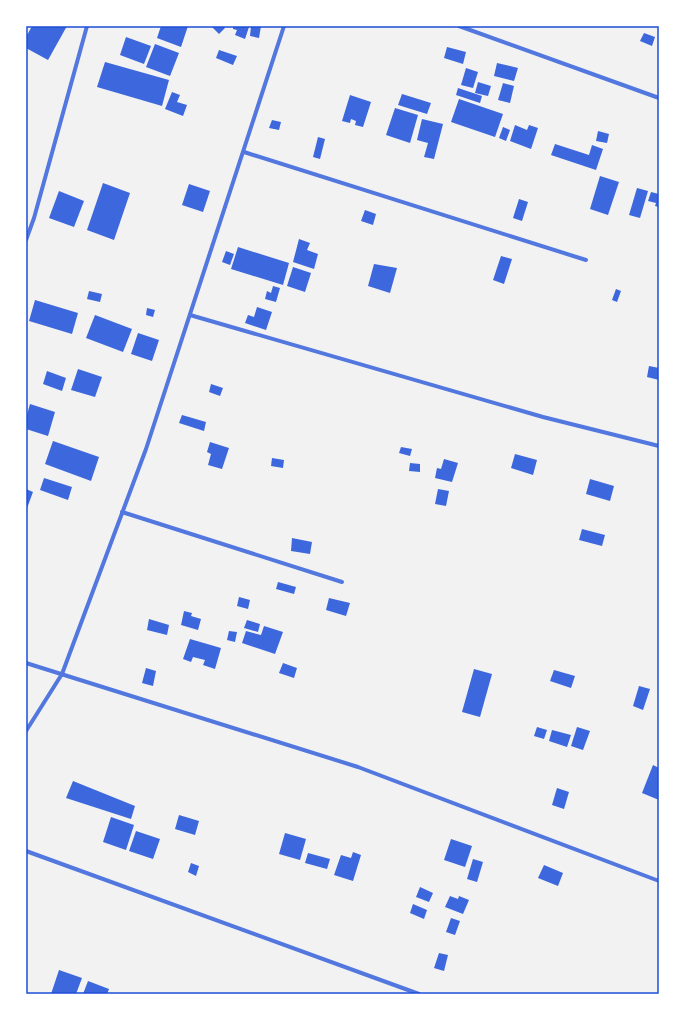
<svg xmlns="http://www.w3.org/2000/svg" width="685" height="1020" font-family="'Open Sans',sans-serif">
  <rect width="100%" height="100%" fill="#f2f2f2"/>
  <g fill="#3d67dc">
    <path d="M32 26H67L48 60 26 48V37Z"/>
    <path d="M161 26H188L181 47 157 38Z"/>
    <path d="M211 26H223L225 28 219 34Z"/>
    <path d="M233 26 249 27 245 39 235 35 237 30 233 29Z"/>
    <path d="M251 26H261L259 38 250 36Z"/>
    <path d="M644 33 655 37 652 46 640 41Z"/>
    <path d="M126 37 151 46 144 64 120 55Z"/>
    <path d="M155 44 179 53 170 76 146 67Z"/>
    <path d="M447 47 466 52 463 64 444 58Z"/>
    <path d="M219 50 237 56 233 65 216 58Z"/>
    <path d="M105 62 169 80 162 106 97 87Z"/>
    <path d="M497 63 518 68 514 81 494 76Z"/>
    <path d="M466 68 478 72 473 88 461 85Z"/>
    <path d="M478 82 491 86 488 96 475 93Z"/>
    <path d="M503 83 514 86 510 103 498 100Z"/>
    <path d="M458 88 482 96 480 103 456 95Z"/>
    <path d="M172 92 180 95 177 102 187 105 183 116 165 109Z"/>
    <path d="M402 94 431 103 427 114 398 105Z"/>
    <path d="M350 95 371 102 363 127 355 125 356 121 351 119 350 123 342 121Z"/>
    <path d="M459 99 503 114 495 137 451 122Z"/>
    <path d="M395 108 418 115 410 143 386 135Z"/>
    <path d="M422 119 443 124 434 159 424 157 428 143 417 140Z"/>
    <path d="M272 120 281 122 279 130 269 128Z"/>
    <path d="M515 125 527 130 529 125 538 128 531 149 510 141Z"/>
    <path d="M503 127 510 130 506 141 499 138Z"/>
    <path d="M598 131 609 134 607 143 596 141Z"/>
    <path d="M318 137 325 139 320 159 313 157Z"/>
    <path d="M555 144 589 155 592 145 603 149 596 170 551 155Z"/>
    <path d="M600 176 619 182 608 215 590 209Z"/>
    <path d="M103 183 130 193 114 240 87 230Z"/>
    <path d="M189 184 210 191 203 212 182 205Z"/>
    <path d="M637 188 648 191 640 218 629 215Z"/>
    <path d="M59 191 84 201 74 227 49 218Z"/>
    <path d="M651 192 659 194V207L655 206 656 203 648 201Z"/>
    <path d="M519 199 528 202 522 221 513 218Z"/>
    <path d="M365 210 376 214 373 225 361 221Z"/>
    <path d="M299 239 310 243 307 250 318 254 314 269 293 262Z"/>
    <path d="M238 247 289 263 283 285 231 269Z"/>
    <path d="M226 251 234 254 230 265 222 262Z"/>
    <path d="M501 256 512 259 504 284 493 280Z"/>
    <path d="M374 264 397 268 390 293 368 286Z"/>
    <path d="M293 267 311 273 305 292 287 286Z"/>
    <path d="M273 286 280 288 276 302 265 299 267 291 271 293Z"/>
    <path d="M616 289 621 291 617 302 612 300Z"/>
    <path d="M89 291 102 294 100 302 87 299Z"/>
    <path d="M35 300 78 313 72 334 29 321Z"/>
    <path d="M257 307 272 312 266 330 245 323 248 315 254 317Z"/>
    <path d="M147 308 155 310 153 317 146 315Z"/>
    <path d="M95 315 132 329 123 352 86 338Z"/>
    <path d="M138 333 159 340 152 361 131 354Z"/>
    <path d="M649 366 659 368V380L647 377Z"/>
    <path d="M78 369 102 377 95 397 71 390Z"/>
    <path d="M47 371 66 378 62 391 43 384Z"/>
    <path d="M211 384 223 388 220 396 209 392Z"/>
    <path d="M30 404 55 412 48 436 26 429V418Z"/>
    <path d="M182 415 206 422 204 431 179 423Z"/>
    <path d="M53 441 99 457 91 481 45 464Z"/>
    <path d="M210 442 229 448 222 469 208 465 211 454 207 452Z"/>
    <path d="M401 447 412 449 410 456 399 453Z"/>
    <path d="M515 454 537 460 533 475 511 468Z"/>
    <path d="M272 458 284 460 283 468 271 466Z"/>
    <path d="M444 459 458 463 452 482 435 478 437 468 441 469Z"/>
    <path d="M410 463 420 464V472L409 471Z"/>
    <path d="M44 478 72 487 68 500 40 490Z"/>
    <path d="M590 479 614 486 610 501 586 494Z"/>
    <path d="M26 489 33 492 26 511Z"/>
    <path d="M438 489 449 491 446 506 435 504Z"/>
    <path d="M582 529 605 535 602 546 579 540Z"/>
    <path d="M292 538 312 542 310 554 291 551Z"/>
    <path d="M278 582 296 587 294 594 276 589Z"/>
    <path d="M239 597 250 600 248 609 237 606Z"/>
    <path d="M329 598 350 603 346 616 326 610Z"/>
    <path d="M184 611 192 613 191 616 201 619 198 630 181 625Z"/>
    <path d="M149 619 169 625 167 635 147 630Z"/>
    <path d="M247 620 260 624 258 632 244 628Z"/>
    <path d="M264 626 283 632 275 654 242 643 246 631 261 635Z"/>
    <path d="M229 631 237 632 235 642 227 640Z"/>
    <path d="M190 639 221 648 215 669 203 665 205 660 193 657 191 662 183 659Z"/>
    <path d="M283 663 297 668 294 678 279 673Z"/>
    <path d="M146 668 156 671 153 686 142 683Z"/>
    <path d="M474 669 492 674 480 717 462 712Z"/>
    <path d="M554 670 575 676 571 688 550 681Z"/>
    <path d="M639 686 650 689 643 710 633 706Z"/>
    <path d="M537 727 547 730 544 739 534 736Z"/>
    <path d="M577 727 590 731 583 750 571 746Z"/>
    <path d="M552 730 571 735 567 747 549 741Z"/>
    <path d="M653 765 659 768V800L642 793Z"/>
    <path d="M73 781 135 806 131 819 66 798Z"/>
    <path d="M557 788 569 792 564 809 552 805Z"/>
    <path d="M179 815 199 821 195 835 175 829Z"/>
    <path d="M111 817 134 825 126 850 103 842Z"/>
    <path d="M136 831 160 839 153 859 129 851Z"/>
    <path d="M285 833 306 839 300 860 279 854Z"/>
    <path d="M451 839 472 846 465 867 444 860Z"/>
    <path d="M353 852 361 855 353 881 334 875 341 855 351 858Z"/>
    <path d="M308 853 330 859 327 869 305 863Z"/>
    <path d="M473 859 483 862 477 882 467 879Z"/>
    <path d="M191 863 199 866 196 876 188 872Z"/>
    <path d="M544 865 563 873 558 886 538 878Z"/>
    <path d="M420 887 433 893 429 902 416 897Z"/>
    <path d="M450 896 458 899 459 896 469 900 463 914 445 907Z"/>
    <path d="M413 904 427 910 424 919 410 913Z"/>
    <path d="M451 918 460 921 455 935 446 932Z"/>
    <path d="M439 953 448 955 444 971 434 968Z"/>
    <path d="M59 970 82 978 76 994H51Z"/>
    <path d="M88 981 109 989 107 994H83Z"/>
  </g>
  <g fill="none" stroke-linecap="round" stroke-linejoin="round">
    <g stroke="#5277de" stroke-width="4">
      <path d="M459 26 659 98"/>
      <path d="M244 152 586 260"/>
      <path d="M26 240 34 218 87 26"/>
      <path d="M190 315 543 417 659 446"/>
      <path d="M122 512 342 582"/>
      <path d="M26 663 358 767 659 881"/>
      <path d="M26 731 62 674 146 449 284 26"/>
      <path d="M26 851 419 994"/>
    </g>
  </g>
  <rect width="685" height="1020" fill="none" stroke="#ffffff" stroke-width="54"/>
  <rect x="27" y="27" width="631" height="966" fill="none" stroke="#1d4ed8" stroke-width="1.5"/>
</svg>
